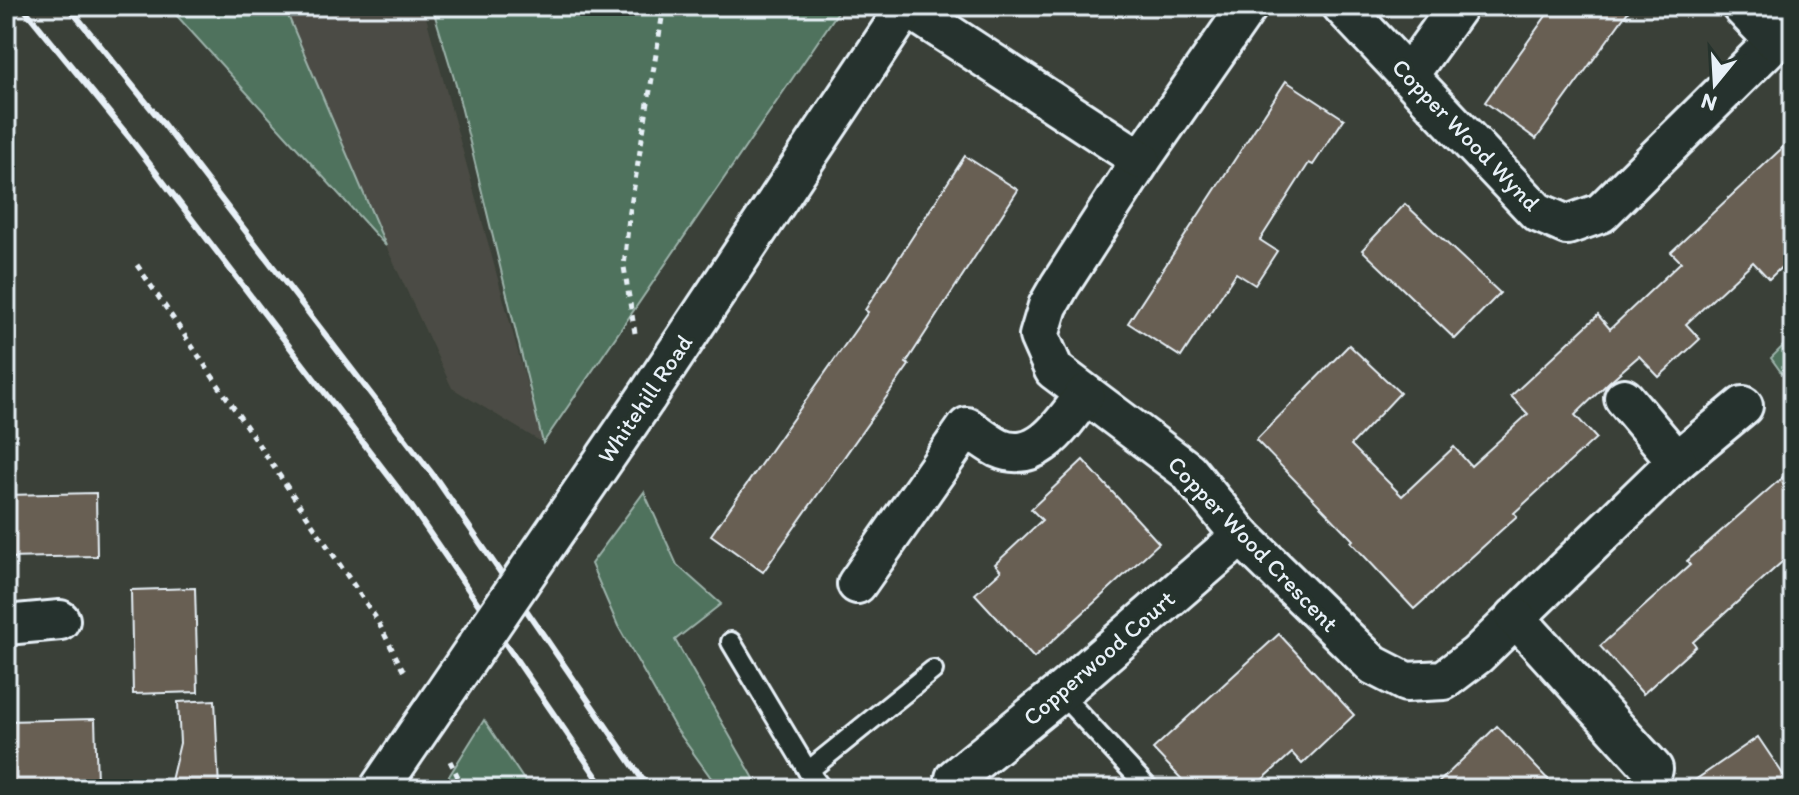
<svg xmlns="http://www.w3.org/2000/svg" width="1799" height="795" font-family="Itim,sans-serif">
  <rect width="100%" height="100%" fill="#3a4038"/>
  <filter id="ink" filterUnits="userSpaceOnUse"><feTurbulence type="fractalNoise" baseFrequency=".0125" numOctaves="2"/><feDisplacementMap in="SourceGraphic" scale="16" xChannelSelector="R" yChannelSelector="G"/><feConvolveMatrix kernelMatrix="1 2 1 2 8 2 1 2 1" color-interpolation-filters="sRGB"/></filter>
  <g filter="url(#ink)">
    <path fill="#4b4c44" d="M284 6H423L543 443 452 388 386 246Z"/>
    <g fill="#50725d" stroke="#9cb2aa" stroke-width="2">
      <path d="M168 6H284L386 246Z"/>
      <path d="M432 6H842L543 443 456 85Z"/>
      <path d="M1793 336V389L1771 358Z"/>
      <path d="M644 492 677 565 721 604 675 640 760 789H719L674 726 618 626 591 564Z"/>
      <path d="M484 720 530 789H441Z"/>
    </g>
    <g fill="#685e52" stroke="#e8f1f8" stroke-width="2">
      <path d="M1553 6H1632L1536 139 1485 102Z"/>
      <path d="M1286 81 1344 119 1313 165 1309 163 1260 240 1277 251 1255 285 1236 273 1181 357 1128 323Z"/>
      <path d="M1793 138V256L1769 279 1753 262 1686 324 1700 339 1659 377 1639 356 1609 382 1575 415 1596 438 1514 513 1517 516 1414 609 1351 542 1353 540 1256 440 1349 345 1400 393 1351 445 1402 496 1454 447 1471 466 1528 414 1511 396 1598 315 1610 329 1681 262 1671 252Z"/>
      <path d="M965 156 1018 190 906 363 909 365 763 572 711 535 868 312 865 310Z"/>
      <path d="M1405 204 1500 293 1455 339 1362 250Z"/>
      <path d="M1083 460 1159 543 1034 658 975 594 1001 571 995 564 1042 520 1031 509Z"/>
      <path d="M1793 468V552L1693 642 1696 646 1643 694 1600 646 1690 565 1687 561Z"/>
      <path d="M96 493 97 556 6 558V495Z"/>
      <path d="M195 588 198 692 133 694 131 590Z"/>
      <path d="M1279 634 1354 715 1302 764 1292 753 1252 789H1191L1153 749Z"/>
      <path d="M215 700 219 789H169L180 743 178 702Z"/>
      <path d="M95 719 97 782 6 784V721Z"/>
      <path d="M1497 726 1557 789H1432Z"/>
      <path d="M1758 737 1793 789H1682Z"/>
    </g>
    <g fill="none" stroke-linecap="round" stroke-linejoin="round">
      <g stroke="#e8f1f8" stroke-width="24">
        <g id="service">
          <path d="M731 642 808 771 822 789"/>
          <path d="M1060 693 1149 789"/>
          <path d="M808 771 933 670"/>
        </g>
      </g>
      <g stroke="#e8f1f8" stroke-width="44">
        <g id="minor">
          <path d="M1248 6 1141 160 1060 285 1048 306 1039 336 1054 370 1188 471 1241 536 1373 665 1406 682 1444 680 1477 655 1677 461 1743 406"/>
          <path d="M1342 6 1537 212 1567 225 1601 213 1793 23"/>
          <path d="M1741 6 1774 40"/>
          <path d="M907 7 1141 160"/>
          <path d="M1408 76 1458 6"/>
          <path d="M646 398 907 6"/>
          <path d="M1624 398 1677 461"/>
          <path d="M857 584 967 427C977 434 987 442 998 448 1038 466 1065 421 1085 394"/>
          <path d="M1515 617 1653 769"/>
          <path d="M6 625 60 620"/>
          <path d="M955 778 1060 693 1241 536"/>
        </g>
      </g>
      <g stroke="#e8f1f8" stroke-width="5" stroke-dasharray="6 6" stroke-linecap="butt">
        <path d="M137 265 376 618 405 674"/>
        <path d="M635 333 624 267 629 217 664 6"/>
        <path d="M450 761 464 789"/>
      </g>
      <use href="#service" stroke="#26332d" stroke-width="18"/>
      <use href="#minor" stroke="#26332d" stroke-width="38"/>
      <g stroke="#e8f1f8" stroke-width="6">
        <path d="M22 6 129 137 407 500 605 789"/>
        <path d="M68 6 158 117 437 480 649 789"/>
      </g>
      <g stroke="#e8f1f8" stroke-width="44" stroke-linecap="butt">
        <path id="minor-bridge" d="M379 789 646 398"/>
      </g>
      <use href="#minor-bridge" stroke="#26332d" stroke-width="38"/>
    </g>
  </g>
  <g text-anchor="middle" stroke-width="8" stroke-linejoin="round" paint-order="stroke">
    <g font-size="24" fill="#e8f1f8" stroke="#26332d">
      <text transform="translate(1466 135) rotate(46)" y="8">Copper Wood Wynd</text>
      <text transform="translate(645 399) rotate(-56)" y="8">Whitehill Road</text>
      <text transform="translate(1253 544) rotate(46)" y="8">Copper Wood Crescent</text>
      <text transform="translate(1099 658) rotate(-41)" y="8">Copperwood Court</text>
    </g>
  </g>
  <rect width="1799" height="795" fill="none" stroke="#26332d" stroke-width="32"/>
  <rect x="16" y="16" width="1767" height="763" fill="none" stroke="#e8f1f8" stroke-width="3" filter="url(#ink)"/>
  <g transform="translate(1715 84) rotate(198)" stroke="#26332d" stroke-width="6" paint-order="stroke">
  <path d="M0-6L14 30L0 20L-14 30Z" fill="#e8f1f8"/>
  <text y="-12" font-size="22" font-weight="bold" text-anchor="middle" fill="#e8f1f8">N</text>
  </g>
</svg>
